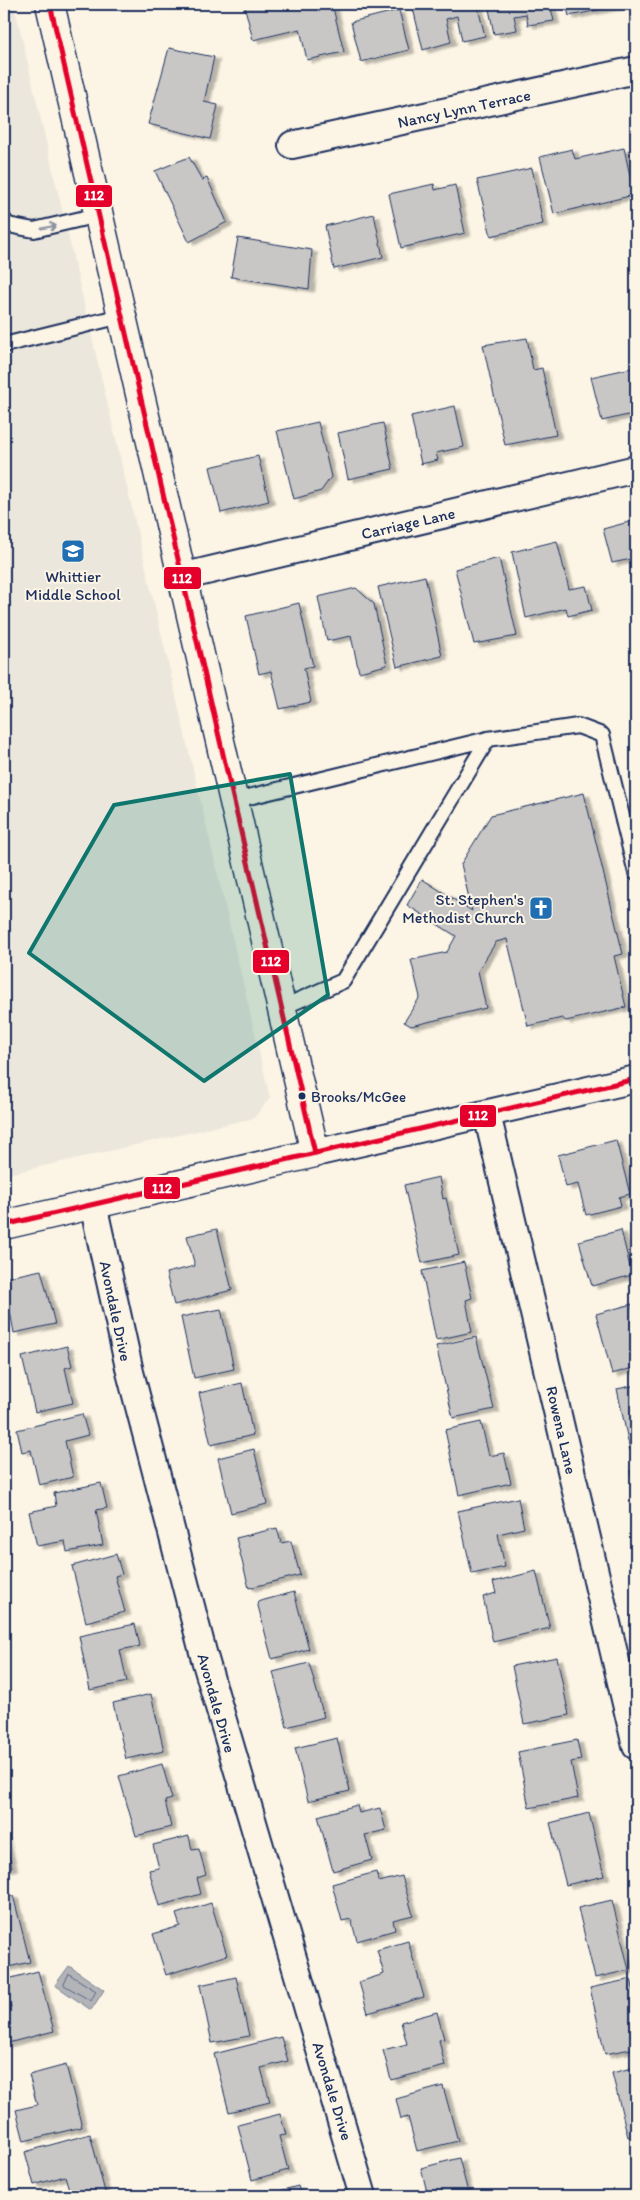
<svg xmlns="http://www.w3.org/2000/svg" width="640" height="2200" font-family="Itim,sans-serif">
  <defs>
    <filter id="shadow"><feDropShadow dx="5.5" dy="3" stdDeviation="1" flood-color="#0004"/></filter>
  </defs>
  <rect width="100%" height="100%" fill="#fcf5e5"/>
  <filter id="ink" filterUnits="userSpaceOnUse"><feTurbulence type="fractalNoise" baseFrequency=".02" numOctaves="2"/><feDisplacementMap in="SourceGraphic" scale="10" xChannelSelector="R" yChannelSelector="G"/><feConvolveMatrix kernelMatrix="1 2 1 2 8 2 1 2 1" color-interpolation-filters="sRGB"/></filter>
  <g filter="url(#ink)">
    <path fill="#ece7dc" d="M4 4H14L270 1098 254 1118 4 1175Z"/>
    <path fill="#b2b4b8" stroke="#767f94" d="M69 1966 104 1990 91 2010 55 1985Z"/>
    <g fill="none" stroke-linecap="round" stroke-linejoin="round">
      <path stroke="#576482" stroke-width="1" d="M69 1974 96 1991 91 2001 64 1985Z"/>
    </g>
    <g fill="#c8c7c6" stroke="#1b2f5e" filter="url(#shadow)">
      <path d="M244 4H332L344 52 307 60 300 29 253 40Z"/>
      <path d="M412 4H477L485 36 462 41 457 16 446 19 451 42 423 50Z"/>
      <path d="M488 4H550L554 21 528 25 526 14 514 16 517 30 494 34Z"/>
      <path d="M566 4H628L569 16Z"/>
      <path d="M399 10 409 50 361 62 351 22Z"/>
      <path d="M169 48 214 57 204 102 218 105 210 139 148 124Z"/>
      <path d="M636 136V154L633 137Z"/>
      <path d="M624 148 634 195 554 214 540 157 572 149 575 159Z"/>
      <path d="M189 157 202 180 207 178 227 222 189 242 155 171Z"/>
      <path d="M532 168 543 224 491 236 477 180Z"/>
      <path d="M434 184 435 190 455 185 465 233 401 248 389 194Z"/>
      <path d="M374 214 383 257 334 269 325 226Z"/>
      <path d="M238 238 312 250 309 289 231 277Z"/>
      <path d="M527 338 533 370 542 368 556 435 505 445 483 345Z"/>
      <path d="M636 367V413L602 421 591 377Z"/>
      <path d="M455 406 464 447 436 453 438 460 421 464 411 416Z"/>
      <path d="M318 422 331 477 321 491 294 499 277 431Z"/>
      <path d="M383 423 393 469 348 479 338 433Z"/>
      <path d="M258 456 269 501 221 513 210 467Z"/>
      <path d="M636 520V558L612 563 603 529Z"/>
      <path d="M557 541 569 589 586 586 592 610 568 616 566 608 526 618 512 552Z"/>
      <path d="M499 558 517 636 474 644 455 569Z"/>
      <path d="M425 576 442 656 397 667 378 587Z"/>
      <path d="M356 588 374 604 387 665 359 672 351 636 327 641 318 597Z"/>
      <path d="M299 603 313 666 304 668 311 702 280 709 271 671 259 674 246 616Z"/>
      <path d="M584 793 623 954 614 956 626 1007 566 1021 562 1018 528 1026 507 939 496 942 478 971 486 1008 411 1026 404 1022 420 997 411 960 447 952 456 936 407 905 422 879 472 911 461 864 491 815Z"/>
      <path d="M616 1140 630 1194 619 1197 621 1206 586 1215 578 1184 566 1187 558 1155Z"/>
      <path d="M439 1177 443 1199 446 1198 459 1255 422 1263 404 1185Z"/>
      <path d="M217 1229 232 1290 174 1305 166 1273 195 1266 187 1236Z"/>
      <path d="M621 1230 632 1275 592 1286 579 1241Z"/>
      <path d="M464 1262 472 1298 466 1300 472 1332 436 1340 422 1271Z"/>
      <path d="M41 1270 55 1324 14 1333 4 1278Z"/>
      <path d="M632 1304 636 1322V1367L612 1374 596 1314Z"/>
      <path d="M221 1309 234 1369 194 1378 181 1317Z"/>
      <path d="M476 1337 494 1409 453 1418 436 1346Z"/>
      <path d="M67 1346 72 1366 65 1368 73 1403 35 1412 22 1357Z"/>
      <path d="M242 1383 253 1435 211 1445 199 1393Z"/>
      <path d="M636 1385V1449L630 1450 617 1389Z"/>
      <path d="M82 1414 88 1435 65 1441 73 1477 39 1485 31 1450 22 1452 17 1430Z"/>
      <path d="M481 1422 489 1456 504 1453 511 1483 459 1495 445 1430Z"/>
      <path d="M254 1449 267 1504 231 1513 218 1458Z"/>
      <path d="M636 1469V1494L630 1471Z"/>
      <path d="M101 1483 107 1508 96 1510 103 1545 67 1552 65 1541 37 1546 29 1512 56 1506 54 1493Z"/>
      <path d="M518 1498 524 1528 498 1534 505 1567 472 1574 458 1511Z"/>
      <path d="M277 1528 281 1543 291 1541 300 1575 249 1588 236 1538Z"/>
      <path d="M116 1554 122 1574 115 1576 125 1612 86 1622 72 1566Z"/>
      <path d="M536 1571 550 1628 493 1642 483 1597 496 1593 493 1582Z"/>
      <path d="M294 1592 309 1649 272 1659 257 1602Z"/>
      <path d="M135 1624 140 1646 120 1650 127 1682 90 1690 79 1636Z"/>
      <path d="M557 1657 569 1715 524 1724 512 1666Z"/>
      <path d="M309 1663 324 1717 287 1727 273 1672Z"/>
      <path d="M151 1694 164 1751 126 1759 113 1703Z"/>
      <path d="M337 1738 350 1791 308 1801 295 1748Z"/>
      <path d="M577 1740 581 1760 571 1762 578 1798 529 1808 518 1752Z"/>
      <path d="M162 1764 172 1799 165 1801 171 1827 136 1836 119 1776Z"/>
      <path d="M357 1805 359 1813 380 1808 386 1830 365 1835 372 1860 333 1871 318 1816Z"/>
      <path d="M589 1813 604 1876 566 1885 550 1823Z"/>
      <path d="M4 1836 12 1867 4 1869Z"/>
      <path d="M189 1836 192 1850 199 1849 206 1875 197 1878 201 1894 159 1906 149 1870 159 1868 153 1845Z"/>
      <path d="M376 1872 379 1882 402 1876 413 1915 393 1920 395 1930 357 1941 351 1919 342 1921 332 1884Z"/>
      <path d="M13 1895 30 1962 4 1968V1898Z"/>
      <path d="M612 1900 629 1970 595 1978 578 1908Z"/>
      <path d="M211 1903 227 1955 166 1975 153 1934 180 1926 176 1914Z"/>
      <path d="M408 1941 424 1997 368 2013 359 1982 384 1974 377 1950Z"/>
      <path d="M38 1971 54 2031 4 2044V2010L11 2008 4 1980Z"/>
      <path d="M236 1977 249 2036 212 2043 200 1985Z"/>
      <path d="M631 1979 636 2002V2024L632 2025 636 2048 605 2054 590 1988Z"/>
      <path d="M437 2012 444 2039 439 2040 445 2066 391 2080 383 2050 407 2044 401 2022Z"/>
      <path d="M281 2037 288 2061 261 2068 270 2102 229 2112 214 2054Z"/>
      <path d="M66 2065 82 2127 24 2141 16 2110 37 2105 29 2075Z"/>
      <path d="M636 2067V2135L628 2137 612 2073Z"/>
      <path d="M443 2086 458 2141 417 2151 408 2117 401 2119 396 2099Z"/>
      <path d="M280 2114 286 2135 279 2136 288 2170 252 2180 238 2125Z"/>
      <path d="M90 2134 106 2196H71L65 2176 34 2185 25 2152Z"/>
      <path d="M636 2151V2180L631 2152Z"/>
      <path d="M459 2158 469 2196H428L421 2168Z"/>
      <path d="M298 2186 301 2196H261Z"/>
    </g>
    <g fill="none" stroke-linecap="round" stroke-linejoin="round">
      <g stroke="#1b2f5e" stroke-width="18">
        <g id="lane">
          <path d="M4 220 8 225 34 230 98 215"/>
          <path d="M4 345 121 316"/>
          <path d="M488 739 578 726 602 735 636 873"/>
          <path d="M232 801 488 739 343 981 281 1008"/>
        </g>
      </g>
      <g stroke="#1b2f5e" stroke-width="30">
        <g id="street">
          <path d="M292 145 636 70"/>
          <path d="M181 577 636 469"/>
          <path d="M487 1114 636 1746"/>
          <path d="M315 1153 636 1079"/>
          <path d="M93 1204 130 1372 204 1656 363 2196"/>
        </g>
      </g>
      <g stroke="#1b2f5e" stroke-width="31">
        <path id="secondary" d="M4 1225 315 1153 50 4"/>
      </g>
      <use href="#lane" stroke="#fcf5e5" stroke-width="14"/>
      <use href="#street" stroke="#fcf5e5" stroke-width="26"/>
      <use href="#secondary" stroke="#fcf5e5" stroke-width="28"/>
      <g stroke="#fcf5e5" stroke-width="9">
        <g id="bus-1">
          <path d="M50 4 315 1153"/>
          <path d="M4 1225 636 1079"/>
        </g>
      </g>
      <use href="#bus-1" stroke="#e4002b" stroke-width="5"/>
    </g>
    <defs><path id="oneway-shaft" d="M-6 0H5M1.5-3L5.5 0L1.5 3" fill="none" stroke-width="1.6" stroke-linecap="round" stroke-linejoin="round" transform="scale(1.25)"/></defs>
    <use stroke="#8c92a2" href="#oneway-shaft" transform="translate(49 227) rotate(-12)"/>
  </g>
  <path fill="#0f766e" fill-opacity="0.2" stroke="#0f766e" stroke-width="4" stroke-linejoin="round" d="M290 774 328 995 204 1081 29 953 114 805Z"/>
  <defs>
    <g id="school-square" transform="scale(1.25)"><rect x="-9" y="-9" width="18" height="18" rx="4" fill="#1f6fb2" stroke="#fcf5e5"/><path d="M0-5L7-2L0 1L-7-2ZM-4 1L0 2.5L4 1V4Q0 6-4 4Z" fill="#fff"/></g>
    <g id="church-square" transform="scale(1.25)"><rect x="-9" y="-9" width="18" height="18" rx="4" fill="#1f6fb2" stroke="#fcf5e5"/><path d="M-1.2-6h2.4v3.5h3.3v2.4h-3.3V6h-2.4V-.1h-3.3v-2.4h3.3Z" fill="#fff"/></g>
  </defs>
  <g fill-rule="evenodd">
    <use href="#school-square" x="73" y="551"/>
    <use href="#church-square" x="541" y="908"/>
  </g>
  <circle fill="#1b2f5e" stroke="#fcf5e5" stroke-width="2" cx="302" cy="1096" r="4.5"/>
  <g text-anchor="middle" stroke-width="4" stroke-linejoin="round" paint-order="stroke">
    <g font-size="15" fill="#1b2f5e" stroke="#fcf5e5" text-anchor="start">
      <text x="311" y="1102">Brooks/McGee</text>
    </g>
    <g font-size="16" fill="#1b2f5e" stroke="#fcf5e5">
      <text transform="translate(464 108) rotate(-12)" y="6">Nancy Lynn Terrace</text>
      <text transform="translate(408 523) rotate(-13)" y="6">Carriage Lane</text>
      <text transform="translate(116 1311) rotate(78)" y="6">Avondale Drive</text>
      <text transform="translate(562 1430) rotate(77)" y="6">Rowena Lane</text>
      <text transform="translate(217 1703) rotate(74)" y="6">Avondale Drive</text>
      <text transform="translate(333 2091) rotate(73)" y="6">Avondale Drive</text>
    </g>
    <g font-size="16" fill="#1b2f5e" stroke="#fcf5e5">
      <text x="73" y="582">Whittier<tspan x="73" dy="18">Middle School</tspan></text>
      <text x="524" y="905" text-anchor="end">St. Stephen's<tspan x="524" dy="18">Methodist Church</tspan></text>
    </g>
  </g>
  <g stroke="#fcf5e5" stroke-width="2">
    <rect x="75" y="184" width="38" height="24" rx="5" fill="#e4002b"/>
    <rect x="163" y="566" width="39" height="24" rx="5" fill="#e4002b"/>
    <rect x="252" y="949" width="38" height="25" rx="5" fill="#e4002b"/>
    <rect x="459" y="1104" width="38" height="24" rx="5" fill="#e4002b"/>
    <rect x="143" y="1176" width="38" height="24" rx="5" fill="#e4002b"/>
  </g>
  <g font-size="14" text-anchor="middle" font-weight="bold" fill="#fff">
    <text x="94" y="200">112</text>
    <text x="182" y="583">112</text>
    <text x="271" y="966">112</text>
    <text x="478" y="1120">112</text>
    <text x="162" y="1193">112</text>
  </g>
  <rect width="640" height="2200" fill="none" stroke="#fcf5e5" stroke-width="20"/>
  <rect x="10" y="10" width="620" height="2180" fill="none" stroke="#1b2f5e" stroke-width="2" filter="url(#ink)"/>
</svg>
